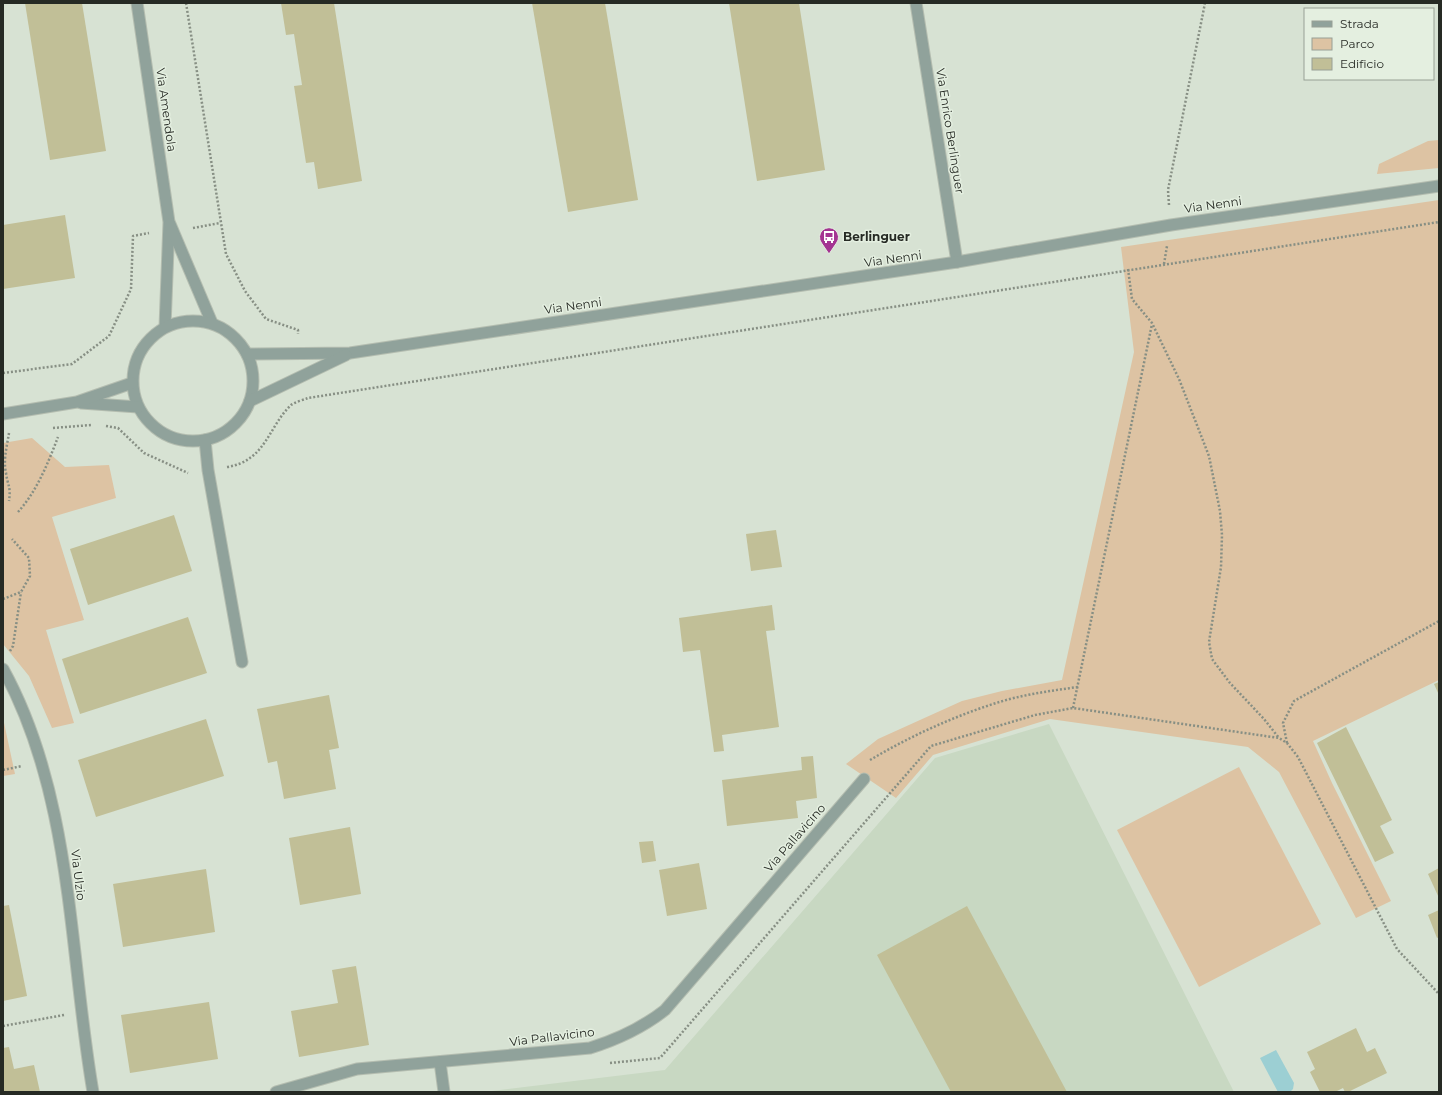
<svg xmlns="http://www.w3.org/2000/svg" width="1442" height="1095" font-family="Montserrat,sans-serif">
  <rect width="100%" height="100%" fill="#d7e2d3"/>
  <path fill="#c8d8c2" d="M1049 724 1234 1092H484L665 1070 935 758Z"/>
  <g fill="#ddc3a3">
    <path d="M1439 140V168L1377 174 1379 164 1428 141Z"/>
    <path d="M1439 200V680L1313 741 1332 783 1391 901 1356 918 1279 772 1248 747 1050 719 933 755 896 798 846 764 878 739 962 701 1002 691 1062 680 1134 352 1121 247Z"/>
    <path d="M32 438 65 467 109 465 116 498 52 517 84 620 46 630 74 723 52 728 29 676 3 644V443Z"/>
    <path d="M3 718 15 774 3 776Z"/>
    <path d="M1239 767 1321 924 1199 987 1117 830Z"/>
  </g>
  <path fill="#9ccfd3" d="M1276 1050 1294 1083 1293 1089 1290 1092H1278L1260 1058Z"/>
  <g fill="#c1bf97">
    <path d="M25 3H82L106 151 50 160Z"/>
    <path d="M281 3H334L362 181 318 189 314 162 306 163 294 86 302 85 294 34 286 35Z"/>
    <path d="M532 3H605L638 200 568 212Z"/>
    <path d="M729 3H799L825 170 757 181Z"/>
    <path d="M65 215 75 278 3 289V225Z"/>
    <path d="M174 515 192 571 88 605 70 549Z"/>
    <path d="M776 530 782 567 751 571 746 534Z"/>
    <path d="M772 605 775 630 766 631 779 727 722 735 724 751 714 752 700 650 683 652 679 618Z"/>
    <path d="M188 617 207 673 80 714 62 659Z"/>
    <path d="M1439 682V695L1434 684Z"/>
    <path d="M329 695 339 748 329 750 336 789 284 799 277 761 268 763 257 709Z"/>
    <path d="M206 719 224 776 96 817 78 760Z"/>
    <path d="M1346 727 1392 820 1380 826 1394 853 1375 862 1317 743Z"/>
    <path d="M813 756 817 798 796 801 798 818 727 826 722 780 802 770 801 757Z"/>
    <path d="M350 827 361 894 300 905 289 838Z"/>
    <path d="M653 841 656 861 642 863 639 842Z"/>
    <path d="M699 863 707 909 667 916 659 870Z"/>
    <path d="M1439 868V898L1428 874Z"/>
    <path d="M206 869 215 932 123 947 113 884Z"/>
    <path d="M9 905 27 996 3 1001V906Z"/>
    <path d="M967 906 1067 1092H951L877 955Z"/>
    <path d="M1439 910V937L1437 938 1428 915Z"/>
    <path d="M356 966 369 1045 299 1057 291 1011 338 1003 332 970Z"/>
    <path d="M209 1002 218 1059 130 1073 121 1015Z"/>
    <path d="M1356 1028 1367 1052 1375 1048 1387 1073 1348 1092H1345L1343 1088 1335 1092H1320L1310 1072 1315 1069 1307 1052Z"/>
    <path d="M9 1047 14 1069 34 1065 40 1092H3V1048Z"/>
  </g>
  <g fill="none" stroke-linecap="round" stroke-linejoin="round">
    <g stroke="#b4bdb0" stroke-width="13">
      <g id="minor">
        <path d="M137 3 169 222 165 327"/>
        <path d="M916 3 957 262"/>
        <path d="M170 224 212 323"/>
        <circle cx="193" cy="381" r="60"/>
        <path d="M247 354 350 353 957 262 1171 225 1439 186"/>
        <path d="M250 401 346 355"/>
        <path d="M81 403 138 407"/>
        <path d="M3 414 77 402 132 383"/>
        <path d="M205 440 208 470 242 662"/>
        <path d="M3 669C73 796 69 953 93 1092"/>
        <path d="M440 1062 444 1092"/>
        <path d="M276 1092 357 1069 590 1048C619 1039 642 1028 665 1010L864 779"/>
      </g>
    </g>
    <g stroke="#878f84" stroke-width="2.5" stroke-dasharray="2 2" stroke-linecap="butt">
      <path d="M186 3 226 254 245 291 266 319 298 330V334"/>
      <path d="M1169 205 1168 190 1205 3"/>
      <path d="M193 228 220 223"/>
      <path d="M1164 264 1167 246"/>
      <path d="M1128 269 1132 299 1152 323 1179 379 1209 456 1220 511 1222 535 1221 567 1209 642 1212 659 1230 683 1264 719 1279 738"/>
      <path d="M3 373 72 364 109 336 131 289 133 236 149 233"/>
      <path d="M106 426 118 428 144 453 188 473"/>
      <path d="M53 428 91 425"/>
      <path d="M9 433C7 446 3 460 6 473 8 487 11 486 9 501"/>
      <path d="M227 467C266 461 268 427 291 405 295 402 303 400 308 398L1439 222"/>
      <path d="M18 512C37 491 48 463 58 437"/>
      <path d="M3 599 21 592 30 576 29 558 12 539"/>
      <path d="M10 651 13 646 21 592"/>
      <path d="M1073 708 1152 324"/>
      <path d="M1287 743 1283 723 1294 701 1439 621"/>
      <path d="M870 760C909 737 950 718 993 704 1020 695 1049 691 1078 687"/>
      <path d="M3 770 22 766"/>
      <path d="M3 1026 64 1015"/>
      <path d="M610 1063 660 1058 931 746 1035 715 1073 708 1279 738 1287 743 1298 757 1397 949 1439 994"/>
    </g>
    <use href="#minor" stroke="#90a29b" stroke-width="11"/>
  </g>
  <defs>
    <g id="bus-pin" transform="scale(1)"><path d="M0 17L-7.5 6A9.5 9.5 0 1 1 7.5 6Z" fill="#a43492" stroke="#e4efe0"/><path d="M-5-6H5V4H4V6H2V4H-2V6H-4V4H-5ZM-3.5-4V0h7V-4ZM-3.5 1.2v1.5H-2V1.2ZM2 1.2v1.5H3.5V1.2Z" fill="#fff"/></g>
  </defs>
  <g fill-rule="evenodd">
    <use href="#bus-pin" x="829" y="237"/>
  </g>
  <g text-anchor="middle" stroke-width="3" stroke-linejoin="round" paint-order="stroke">
    <g font-size="12" fill="#262a24" stroke="#e4efe0">
      <text transform="translate(166 110) rotate(82)" y="4">Via Amendola</text>
      <text transform="translate(950 131) rotate(81)" y="4">Via Enrico Berlinguer</text>
      <text transform="translate(1213 205) rotate(-8)" y="4">Via Nenni</text>
      <text transform="translate(893 259) rotate(-8)" y="4">Via Nenni</text>
      <text transform="translate(573 306) rotate(-8)" y="4">Via Nenni</text>
      <text transform="translate(795 838) rotate(-49)" y="4">Via Pallavicino</text>
      <text transform="translate(78 875) rotate(83)" y="4">Via Ulzio</text>
      <text transform="translate(552 1037) rotate(-7)" y="4">Via Pallavicino</text>
    </g>
    <g font-size="12" font-weight="bold" fill="#262a24" stroke="#e4efe0" text-anchor="start">
      <text x="843" y="241">Berlinguer</text>
    </g>
  </g>
  <rect width="1442" height="1095" fill="none" stroke="#262a24" stroke-width="8"/>
  <rect x="1304" y="8" width="130" height="72" fill="#e4efe0" stroke="#98a095"/>
  <rect x="1312" y="21" width="20" height="6" fill="#90a29b" stroke="#98a095"/>
  <text x="1340" y="28" font-size="12" fill="#262a24">Strada</text>
  <rect x="1312" y="38" width="20" height="12" fill="#ddc3a3" stroke="#98a095"/>
  <text x="1340" y="48" font-size="12" fill="#262a24">Parco</text>
  <rect x="1312" y="58" width="20" height="12" fill="#c1bf97" stroke="#98a095"/>
  <text x="1340" y="68" font-size="12" fill="#262a24">Edificio</text>
</svg>
